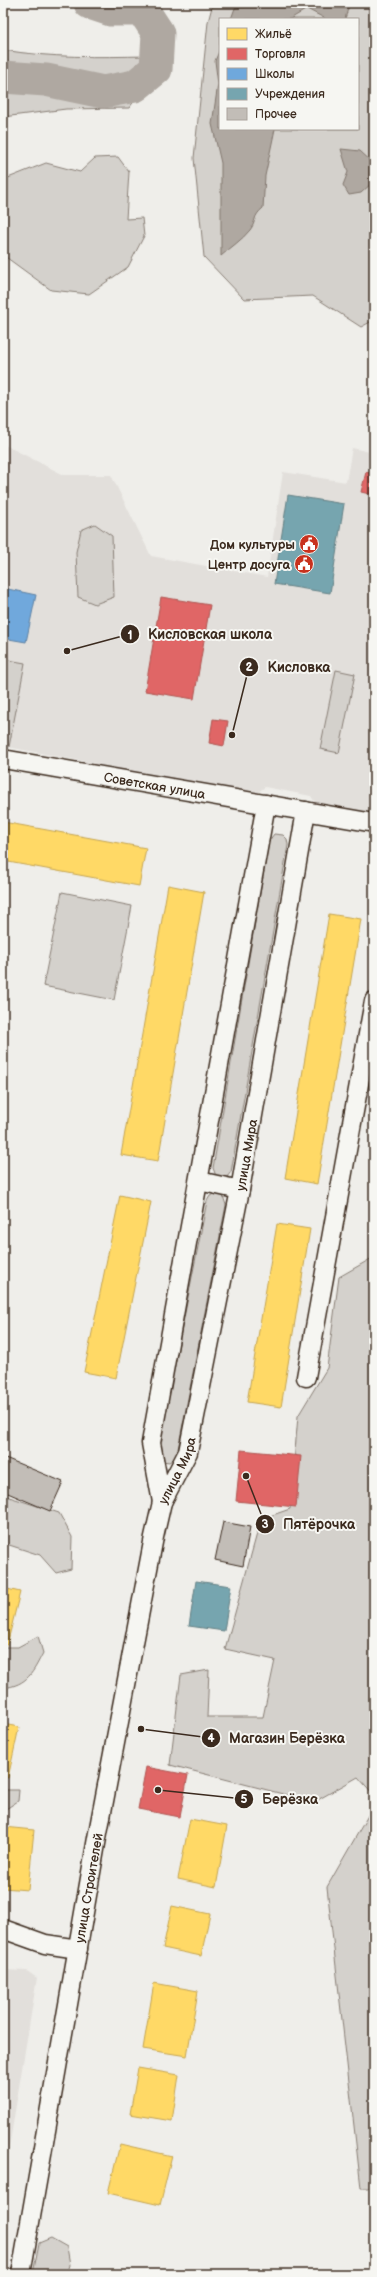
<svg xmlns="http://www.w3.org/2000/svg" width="377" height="2277" font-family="'Balsamiq Sans',sans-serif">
  <rect width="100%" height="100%" fill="#efeeea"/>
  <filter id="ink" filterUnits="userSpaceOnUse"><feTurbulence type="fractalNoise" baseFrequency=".025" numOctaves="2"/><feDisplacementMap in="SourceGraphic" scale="8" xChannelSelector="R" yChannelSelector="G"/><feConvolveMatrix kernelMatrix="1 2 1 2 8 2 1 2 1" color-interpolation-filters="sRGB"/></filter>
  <g filter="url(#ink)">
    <g fill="#e2dfdb">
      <path d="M3 444 64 475H111L151 556 267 577 283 472 346 482 352 448 374 453V815L322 806 316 804 311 796 265 787 258 792H240L3 746Z"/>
      <path d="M3 1970 27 1971 37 1978 3 2184Z"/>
    </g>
    <g fill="#d4d1cc" stroke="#887e75" fill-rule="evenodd">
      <path d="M213 3H374V320L361 327 313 296 244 299 204 257 194 158 208 22ZM220 19H358V129H220Z"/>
      <path d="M3 50C51 58 98 57 147 56L159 69 129 108 66 109 3 117Z"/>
      <path d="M118 157 129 172 126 219 142 218 144 236 128 267 89 294 51 290 3 255V180L46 163 80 172 95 158Z"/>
      <path d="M95 524 112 536 114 597 95 604 78 597 76 552 81 530Z"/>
      <path d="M3 659 25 663 9 747 3 746Z"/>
      <path d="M336 670 355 674 339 753 320 749Z"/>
      <path d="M274 834 283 835 287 839 288 845 231 1172 226 1178 216 1176 213 1168 269 841Z"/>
      <path d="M62 892 132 906 114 1000 43 986Z"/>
      <path d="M215 1193 223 1196 226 1205 177 1454 174 1459 169 1462 163 1461 158 1450 207 1201 210 1196Z"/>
      <path d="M374 1257V1795L358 1777 314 1802 170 1765 181 1675 209 1670 207 1717H263L275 1660 225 1649 261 1519 290 1509 298 1416 327 1368 339 1277Z"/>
      <path d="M3 1495 59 1513 72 1537 71 1569 56 1573 40 1555 3 1543Z"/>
      <path d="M38 1636 43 1653C33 1672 28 1685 3 1688V1647H18Z"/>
      <path d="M3 1790H19L18 1801 3 1811Z"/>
      <path d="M374 1805V2188H361L327 1887Z"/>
      <path d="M51 2238 67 2247 70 2265 67 2274H33L39 2243Z"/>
    </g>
    <g fill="#afa8a1" stroke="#81766d">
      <path d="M273 3H347L349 5 345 19H326L307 9 290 19H231L235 8Z"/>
      <path d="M220 49V129H275L265 176 263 208C252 217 257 221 250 230 242 240 231 247 221 256V163L212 124 218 84 215 61Z"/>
      <path d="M341 149 360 151 373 163 372 183 361 193 349 195 343 185 348 172Z"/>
    </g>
    <g fill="#ffd966" stroke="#c4a450">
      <path d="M3 822 146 848 139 886 3 861Z"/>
      <path d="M168 885 204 892 158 1161 121 1155Z"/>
      <path d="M329 914 361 919 317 1184 285 1178Z"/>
      <path d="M120 1195 151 1202 116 1378 84 1372Z"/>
      <path d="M277 1224 310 1229 281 1407 247 1402Z"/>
      <path d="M3 1588 20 1592 7 1645 3 1644Z"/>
      <path d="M3 1724 19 1727 8 1778 3 1777Z"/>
      <path d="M190 1819 227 1826 216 1887 178 1879Z"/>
      <path d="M3 1827 34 1830 28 1890 3 1888Z"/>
      <path d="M172 1906 210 1914 201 1956 163 1948Z"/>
      <path d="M154 1983 198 1991 187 2056 143 2049Z"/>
      <path d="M138 2068 179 2075 172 2121 130 2114Z"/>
      <path d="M120 2144 172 2156 160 2205 108 2193Z"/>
    </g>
    <g fill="#e06666" stroke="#ae5450">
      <path d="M366 472 374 474V495L361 492Z"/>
      <path d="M161 597 210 605 194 699 145 691Z"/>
      <path d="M213 719 228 721 224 746 209 743Z"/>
      <path d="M241 1450 301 1456 296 1507 236 1501Z"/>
      <path d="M146 1767 188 1775 180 1817 138 1809Z"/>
    </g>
    <path fill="#6fa8dc" stroke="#5f82a3" d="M3 588 36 595 26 642 3 638Z"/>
    <g fill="#76a5af" stroke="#648084">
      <path d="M288 495 344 504 330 593 274 584Z"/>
      <path d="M196 1581 231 1586 224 1631 189 1626Z"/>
    </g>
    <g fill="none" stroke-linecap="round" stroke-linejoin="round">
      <path stroke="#afa8a1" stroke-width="33" d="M3 77 46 80 103 92 135 86 156 69 158 33 143 10H111L90 3"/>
    </g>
    <g fill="#c2bdb7" stroke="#3b2a1e">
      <path d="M3 1457 63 1482 50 1511 3 1491Z"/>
      <path d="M223 1522 250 1527 243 1566 215 1560Z"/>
    </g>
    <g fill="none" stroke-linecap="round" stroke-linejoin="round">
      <g stroke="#3b2a1e" stroke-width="21">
        <g id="minor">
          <path id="s1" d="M3 759 374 823"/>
          <path d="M199 1181 240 1190"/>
          <path d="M306 1377 374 1001"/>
          <path d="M162 1502 151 1443 266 804"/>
          <path d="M3 1929 45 1944 78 1949"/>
          <path id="s2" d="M21 2274 97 1838 154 1537 162 1502 188 1452 240 1190 306 811"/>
        </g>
      </g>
      <use href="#minor" stroke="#f6f6f2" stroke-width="18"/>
    </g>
  </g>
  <defs>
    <g id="civic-disc" transform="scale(1)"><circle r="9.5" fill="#c8321e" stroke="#f6f6f2"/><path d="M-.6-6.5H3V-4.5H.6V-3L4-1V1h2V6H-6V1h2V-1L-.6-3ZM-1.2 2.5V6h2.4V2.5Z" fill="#fff"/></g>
  </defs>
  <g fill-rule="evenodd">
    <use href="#civic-disc" x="309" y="544"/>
    <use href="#civic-disc" x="304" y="564"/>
  </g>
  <g text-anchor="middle" stroke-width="4" stroke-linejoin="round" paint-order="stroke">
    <g font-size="13" font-weight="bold" fill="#3b2a1e" stroke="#f6f6f2" text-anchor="end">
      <text x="295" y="549">Дом культуры</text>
      <text x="290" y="569">Центр досуга</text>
    </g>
    <g font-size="13" fill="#3b2a1e" stroke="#f6f6f2">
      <text dy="5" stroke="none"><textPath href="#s1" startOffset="154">Советская улица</textPath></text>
      <text dy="5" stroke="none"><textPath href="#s2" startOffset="1144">улица Мира</textPath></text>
      <text dy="5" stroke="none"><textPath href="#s2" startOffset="820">улица Мира</textPath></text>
      <text dy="5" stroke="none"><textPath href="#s2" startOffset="392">улица Строителей</textPath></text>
    </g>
  </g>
  <path fill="none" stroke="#3b2a1e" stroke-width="1.5" d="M67 651L130 634M232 735L249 667M246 1476L265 1524M141 1729L211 1738M158 1790L244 1799"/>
  <g fill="#3b2a1e" stroke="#f6f6f2" stroke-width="1.5">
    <circle cx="67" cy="651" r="4"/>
    <circle cx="232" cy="735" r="4"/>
    <circle cx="246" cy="1476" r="4"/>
    <circle cx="141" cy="1729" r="4"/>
    <circle cx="158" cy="1790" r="4"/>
    <circle cx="130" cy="634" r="10"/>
    <circle cx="249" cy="667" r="10"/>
    <circle cx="265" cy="1524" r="10"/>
    <circle cx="211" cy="1738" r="10"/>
    <circle cx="244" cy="1799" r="10"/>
  </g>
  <g font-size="12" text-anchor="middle" font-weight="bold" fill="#fff">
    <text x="130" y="639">1</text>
    <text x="249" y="671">2</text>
    <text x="265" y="1528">3</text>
    <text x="211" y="1742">4</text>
    <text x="244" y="1803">5</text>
  </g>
  <g font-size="14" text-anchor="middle" font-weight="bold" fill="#3b2a1e" stroke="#f6f6f2" stroke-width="4" stroke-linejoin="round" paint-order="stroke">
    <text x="210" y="639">Кисловская школа</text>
    <text x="299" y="672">Кисловка</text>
    <text x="319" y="1529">Пятёрочка</text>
    <text x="287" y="1743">Магазин Берёзка</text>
    <text x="290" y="1804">Берёзка</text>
  </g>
  <rect width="377" height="2277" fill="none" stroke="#f6f6f2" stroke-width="16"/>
  <rect x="8" y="8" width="361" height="2261" fill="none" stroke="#3b2a1e" stroke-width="1.5" filter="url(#ink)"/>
  <rect x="219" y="18" width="140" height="112" fill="#f6f6f2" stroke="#aba49d"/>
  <rect x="227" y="28" width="20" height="12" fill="#ffd966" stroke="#aba49d"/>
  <text x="255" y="38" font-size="12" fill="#3b2a1e">Жильё</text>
  <rect x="227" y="48" width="20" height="12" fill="#e06666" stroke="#aba49d"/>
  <text x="255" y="58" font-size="12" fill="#3b2a1e">Торговля</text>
  <rect x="227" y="68" width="20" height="12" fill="#6fa8dc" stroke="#aba49d"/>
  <text x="255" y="78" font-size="12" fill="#3b2a1e">Школы</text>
  <rect x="227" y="88" width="20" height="12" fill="#76a5af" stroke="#aba49d"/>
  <text x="255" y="98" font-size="12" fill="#3b2a1e">Учреждения</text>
  <rect x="227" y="108" width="20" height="12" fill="#c2bdb7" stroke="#aba49d"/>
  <text x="255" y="118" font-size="12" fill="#3b2a1e">Прочее</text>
</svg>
